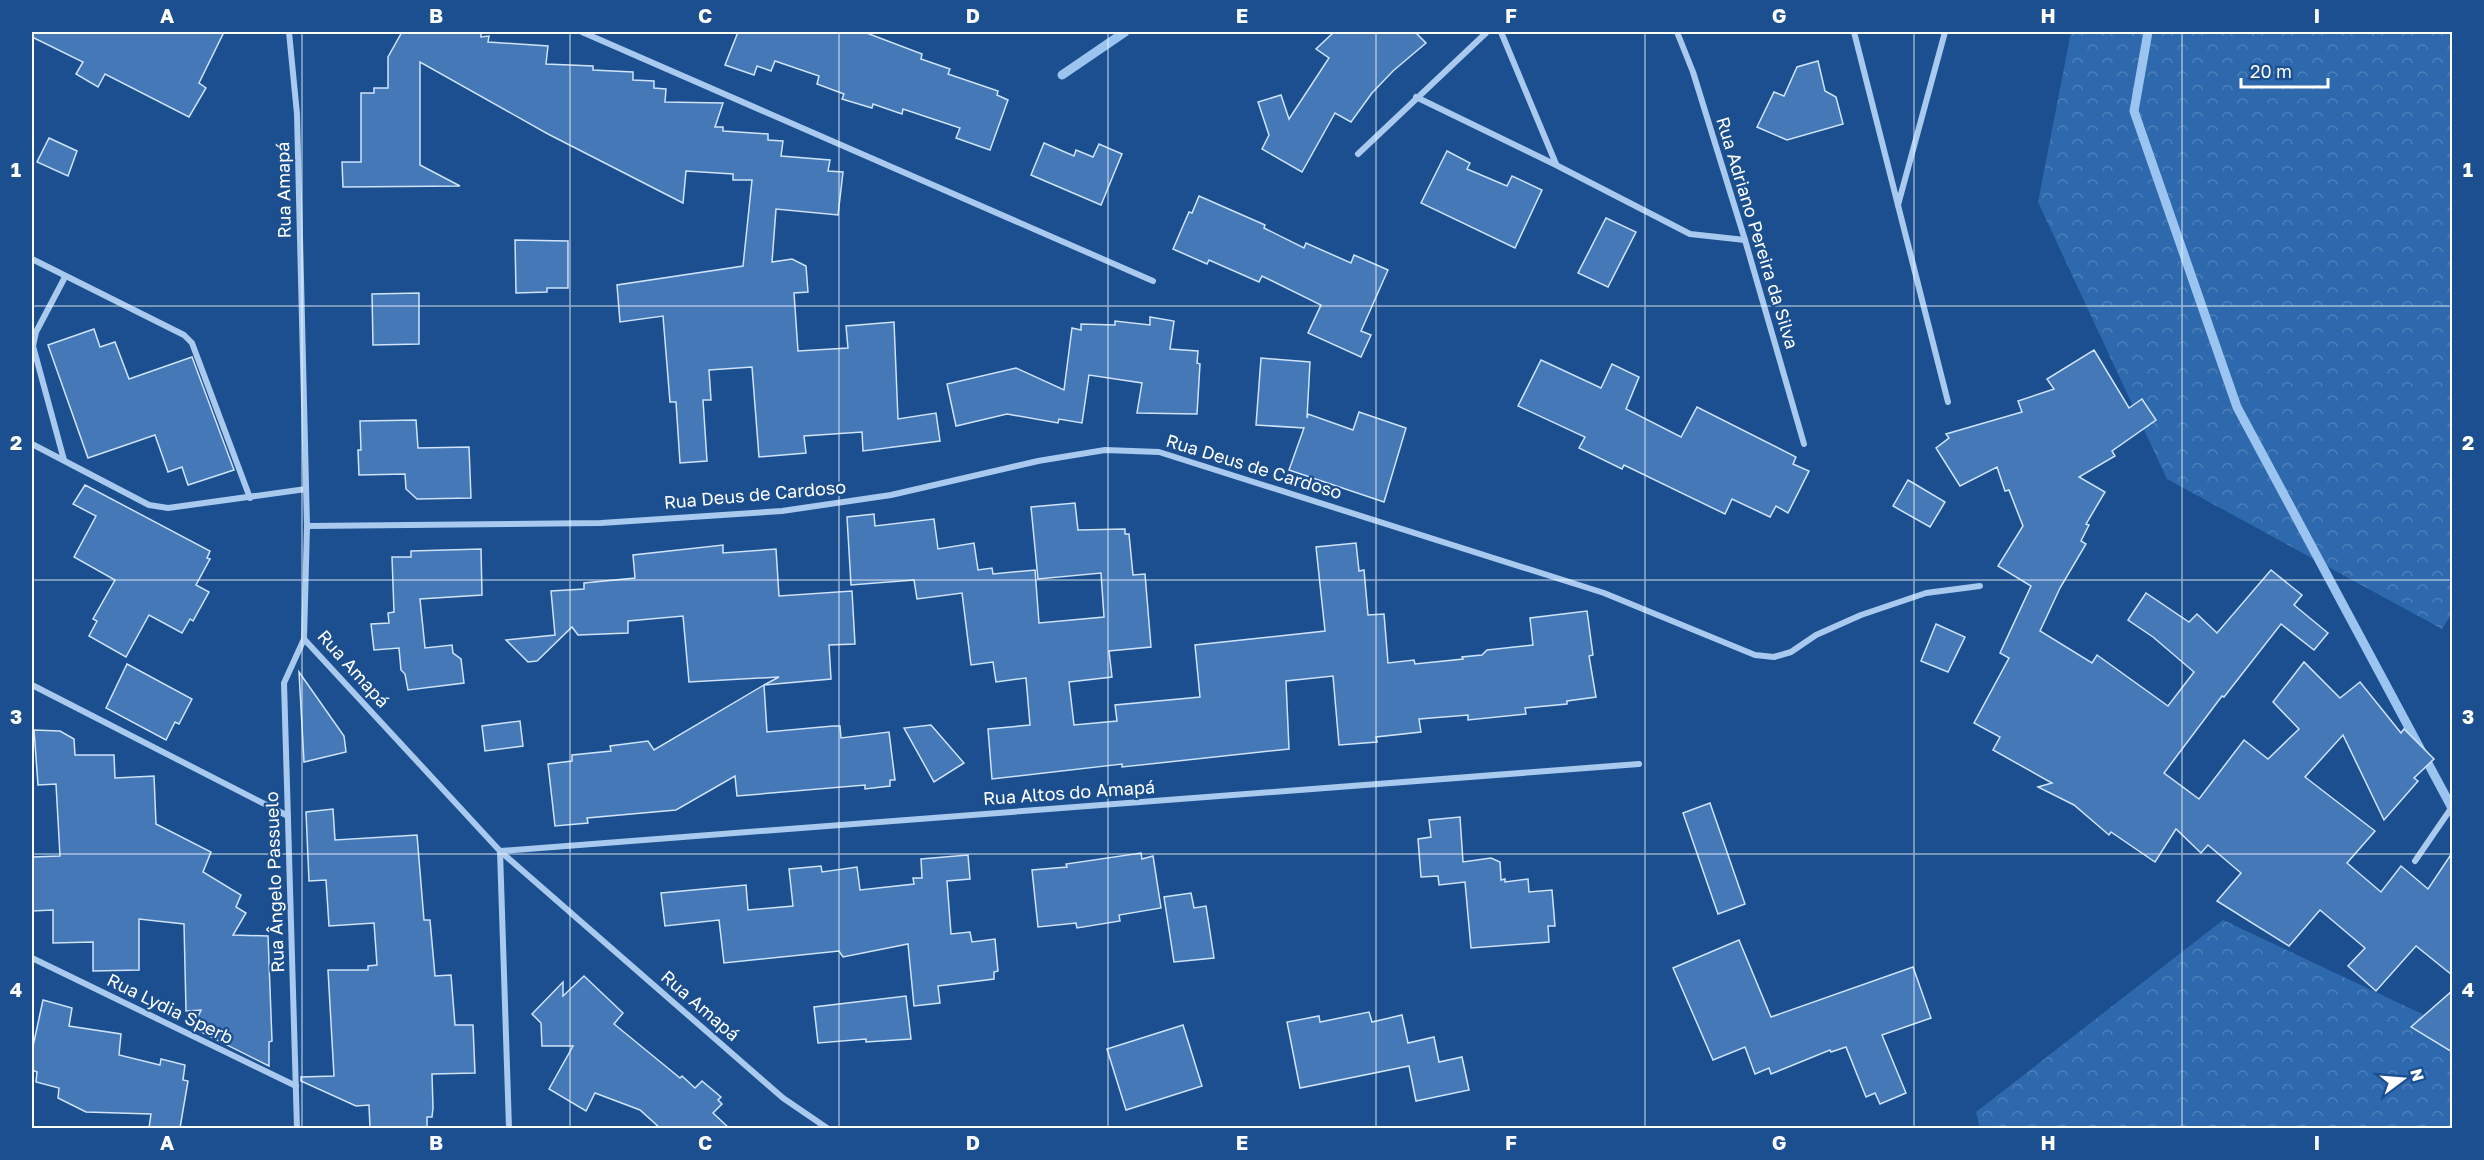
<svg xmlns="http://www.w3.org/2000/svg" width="2484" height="1160" font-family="'Golos Text',sans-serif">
  <defs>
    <pattern id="forest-crowns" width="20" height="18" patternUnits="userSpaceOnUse" patternTransform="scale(1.5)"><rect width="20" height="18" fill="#2e69ad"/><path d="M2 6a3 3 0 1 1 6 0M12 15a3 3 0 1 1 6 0" fill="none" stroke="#4d80b9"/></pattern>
  </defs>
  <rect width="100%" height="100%" fill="#1b4f8f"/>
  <g fill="url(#forest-crowns)">
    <path d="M2071 32H2452V613L2442 629 2167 479 2038 202Z"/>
    <path d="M2223 920 2452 1028V1128H1980L1976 1112Z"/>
  </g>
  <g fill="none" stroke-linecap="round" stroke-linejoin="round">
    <g stroke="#9cc4f0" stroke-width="9">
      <path d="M2148 32 2134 111 2237 407 2452 808"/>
      <path d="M1062 75 1125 32"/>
    </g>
  </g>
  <g fill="#4478b7" stroke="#cfe3fa" stroke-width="1.5">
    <path d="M32 32H224L199 83 206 88 189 117 105 74 98 87 76 74 83 62 32 37Z"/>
    <path d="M402 32H481V37L489 36 488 42 548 46 546 64 593 66V70L633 72V80L654 81V88L666 89 665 102 723 103 715 127H723V131L768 134V140L783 141 781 156 830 160 828 171 843 172 838 215 776 209 772 262 792 259 806 266 808 292 794 293 798 351 848 348 846 326 894 322 898 419 936 413 940 441 863 451 862 432 804 436 806 453 759 457 752 367 709 370 711 400H703L707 461 680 463 676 402H670L663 316 620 322 617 285 743 266 752 180H733V174L686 171 683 203 548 134 420 62V165L460 186 343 187 342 162H361V93H374V88H388V57Z"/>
    <path d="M738 32H864L922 54 921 59 950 69 948 74 998 91 997 95 1008 100 990 150 956 138 960 128 903 109 902 114 873 104 872 108 842 99 844 94 817 84 819 76 775 61 771 71 757 66 754 75 725 65Z"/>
    <path d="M1334 32H1415L1426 43 1393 71 1372 93 1351 122 1335 113 1302 172 1262 149 1269 135 1258 102 1281 95 1289 119 1329 58 1316 49Z"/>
    <path d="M1818 61 1825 91 1836 97 1843 124 1787 140 1757 127 1774 92 1784 96 1797 67Z"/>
    <path d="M49 138 77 151 68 176 37 162Z"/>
    <path d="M1044 143 1074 156 1076 150 1093 157 1099 144 1122 154 1101 205 1031 175Z"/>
    <path d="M1447 151 1470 163 1467 169 1507 186 1512 176 1542 190 1515 248 1421 203Z"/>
    <path d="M1199 196 1265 225 1264 228 1304 248 1306 243 1351 263 1354 255 1388 270 1361 331 1371 335 1361 357 1308 333 1321 305 1262 276 1259 282 1209 260 1207 264 1173 249 1189 212 1192 213Z"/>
    <path d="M1606 218 1636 232 1608 287 1578 273Z"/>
    <path d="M515 240 568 241V288H547V292L516 293Z"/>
    <path d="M419 293V344L373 345 372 294Z"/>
    <path d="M1150 317 1174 321 1170 349 1198 351 1197 363 1200 364 1197 414 1137 413 1142 383 1089 375 1082 423 1059 419 1058 423 1007 414 956 426 947 384 1016 368 1064 390 1072 328 1081 330V324L1115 325V321L1150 325Z"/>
    <path d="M94 329 100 347 115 342 129 379 192 357 234 470 188 485 182 467 168 472 155 435 88 458 48 345Z"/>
    <path d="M2094 350 2129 408 2142 399 2156 420 2112 451 2115 456 2079 477 2105 492 2086 524 2089 525 2081 541 2086 544 2060 588 2040 631 2092 663 2097 655 2168 706 2194 672 2153 637 2128 620 2146 593 2189 622 2197 614 2217 633 2271 570 2302 595 2294 605 2328 633 2314 650 2281 624 2224 697 2222 696 2164 773 2199 799 2244 740 2268 759 2299 729 2273 702 2304 662 2340 698 2360 682 2401 733 2404 729 2434 759 2414 778 2418 781 2384 820 2343 735 2305 777 2375 831 2347 863 2381 892 2401 866 2428 889 2452 853V975L2416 946 2376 991 2348 966 2365 948 2320 910 2289 946 2217 901 2241 873 2208 845 2201 853 2176 829 2155 862 2111 832 2109 835 2074 805 2038 787 2052 783 1993 750 2000 737 1974 723 2009 658 2000 653 2031 586 1998 566 2023 526 2009 490 2005 491 1997 467 1960 486 1936 448 1949 438 1946 434 2022 412 2018 401 2054 389 2047 379Z"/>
    <path d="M1261 358 1310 362 1307 418 1308 414 1353 430 1359 412 1406 428 1384 502 1289 470 1304 428 1256 425Z"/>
    <path d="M1541 360 1601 388 1612 364 1639 377 1626 409 1681 437 1697 407 1796 457 1793 464 1809 471 1788 513 1776 506 1770 517 1732 499 1725 514 1624 465 1622 469 1579 448 1585 437 1518 406Z"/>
    <path d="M416 420 418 448 469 447 471 498 417 499 406 489 405 474 359 475 358 450H361L360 421Z"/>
    <path d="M1908 480 1945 502 1930 527 1893 506Z"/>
    <path d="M85 485 210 551 207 558 210 559 196 585 209 592 193 621 190 619 182 633 149 615 126 657 89 636 97 621 93 619 115 580 74 557 96 516 73 504Z"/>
    <path d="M1075 503 1078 530 1125 529V534H1129L1133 575 1145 574 1151 647 1109 651 1112 677 1069 682 1074 725 1117 721 1115 705 1200 697 1195 645 1325 631 1316 547 1356 543 1359 571 1364 570 1368 615 1384 614 1388 663 1414 660 1415 664 1463 659 1462 657 1482 655 1487 650 1533 645 1530 618 1587 611 1593 655 1589 656 1596 697 1567 701V704L1525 708 1526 714 1468 720V715L1419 719 1421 732 1376 737 1377 742 1339 745 1333 676 1286 681 1289 749 1122 767V764L992 779 988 729 1030 725 1026 678 996 682 993 662 971 665 962 593 917 599 914 580 851 585 847 517 874 514 875 526 934 519 938 549 974 543 978 570 992 568 993 574 1035 570 1039 623 1104 617 1101 573 1038 579 1031 507Z"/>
    <path d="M723 545V553L776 549 779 596 852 591 855 644 829 645 831 679 764 685 779 677 689 682 683 616 628 621V633L578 635 572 627 537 661 528 662 506 640 555 635 551 591 584 589V583L635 578 633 555Z"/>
    <path d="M481 549 482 595 420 599 425 648 452 645 453 653 461 659 464 683 408 690 405 674 401 670 399 648 374 650 371 624 389 623 388 613 394 612 392 557H411V551Z"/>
    <path d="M1936 624 1965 637 1948 672 1921 661Z"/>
    <path d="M127 664 192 699 179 724 175 722 166 740 106 708Z"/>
    <path d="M299 672 344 736 346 752 304 762Z"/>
    <path d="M764 685 767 732 833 726H840L841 738 889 732 895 780H890V786L865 789V785L737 796 735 776 676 810 587 818 588 823 555 826 548 764 572 761V755L611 751 610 746 648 741 654 750Z"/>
    <path d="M520 721 523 746 485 751 482 726Z"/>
    <path d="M931 725 964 763 934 782 904 728Z"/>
    <path d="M34 730 60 731 74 739 75 755H114L115 778 154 776 156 824 211 852 203 872 241 895 236 907 246 913 233 935 268 936 272 1041 269 1042V1066L193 1028 201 1010 186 1011 184 924 139 919V970L93 971V942L53 943V910L32 911V857L60 856 56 784 38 785Z"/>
    <path d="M1710 803 1745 904 1718 914 1683 813Z"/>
    <path d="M333 809 335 840 417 835 424 920H430L435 976 451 975 455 1025H473L475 1073 432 1074 433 1108 432 1117H427V1128H370L369 1105 356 1106 301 1081V1077L334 1076 328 970H368V966L377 965 374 923 329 926 326 880 309 881 306 812Z"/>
    <path d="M1460 817 1463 862 1491 858 1500 862 1501 880 1505 879V882L1528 879 1529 892 1552 890 1555 926H1548L1549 942 1471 948 1465 882 1439 885 1438 876 1421 877 1418 839 1431 837 1429 820Z"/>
    <path d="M1141 853 1142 859 1153 856 1161 908 1119 915 1120 921 1077 928 1076 923 1038 927 1032 870 1067 867 1066 864Z"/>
    <path d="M968 855 970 879 947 881 951 934 970 932 972 942 995 939 998 971 994 972V979L938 986 940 1003 914 1006 908 944 843 957 839 951 724 963 719 920 665 926 661 893 746 885 748 910 793 906 789 869 821 866 822 872 857 867 860 890 914 884 913 878H922L921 859Z"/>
    <path d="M1191 893 1194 908 1206 906 1214 958 1174 962 1164 897Z"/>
    <path d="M1739 940 1771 1017 1913 967 1931 1018 1882 1035 1906 1093 1880 1104 1875 1093 1866 1097 1846 1047 1831 1052 1830 1050 1771 1074 1769 1068 1755 1074 1745 1047 1713 1060 1673 968Z"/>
    <path d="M584 976 623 1013 614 1024 680 1078 682 1076 695 1088 702 1081 721 1097 718 1100 722 1104 713 1113 729 1128H660L640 1110 595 1093 586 1111 549 1089 573 1046H542L541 1023 532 1014 563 982V996Z"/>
    <path d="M2452 991V1052L2411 1027Z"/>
    <path d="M906 996 911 1039 866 1042V1039L818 1043 814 1007Z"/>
    <path d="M43 1000 72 1008 69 1026 121 1034 119 1055 160 1065 161 1059 185 1065 183 1080 188 1081 180 1128H149L151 1114 86 1112 58 1098 59 1088 36 1082 37 1072 32 1070V1051Z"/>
    <path d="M1369 1012 1372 1022 1402 1015 1408 1043 1434 1037 1439 1062 1462 1057 1469 1090 1416 1101 1409 1066 1300 1088 1287 1022 1319 1016 1320 1022Z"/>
    <path d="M1183 1025 1202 1086 1126 1110 1107 1049Z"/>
  </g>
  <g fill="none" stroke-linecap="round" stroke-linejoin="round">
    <g stroke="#a9c9ee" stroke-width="6">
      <path d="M289 32 297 114 307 526 304 639 500 851 783 1098 827 1128"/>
      <path d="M582 32 1153 281"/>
      <path d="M1501 32 1556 164"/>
      <path d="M1677 32 1693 72 1745 240 1804 444"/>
      <path d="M1854 32 1948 402"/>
      <path d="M1416 97 1556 165 1690 234 1745 240"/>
      <path d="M1358 154 1487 32"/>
      <path d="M1898 205 1945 32"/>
      <path d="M32 259 184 335 192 343 250 498"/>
      <path d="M32 444 149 505 168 508 306 489"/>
      <path d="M64 460 33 346 36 332 65 277"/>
      <path d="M307 526 601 523 782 511 891 495 1038 461 1105 450 1159 452 1604 593 1755 655 1774 657 1791 652 1816 635 1861 615 1926 593 1980 586"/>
      <path d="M32 685 288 816"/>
      <path d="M2415 861 2452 807"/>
      <path d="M32 958 296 1086"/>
      <path d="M297 1128 284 683 304 639"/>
      <path d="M509 1128 500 851 1639 764"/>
    </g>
  </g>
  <path fill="none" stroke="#fff" stroke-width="1.5" stroke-opacity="0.55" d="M302 32V1128M570 32V1128M839 32V1128M1108 32V1128M1376 32V1128M1645 32V1128M1914 32V1128M2182 32V1128M32 306H2452M32 580H2452M32 854H2452"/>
  <g text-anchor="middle" stroke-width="4.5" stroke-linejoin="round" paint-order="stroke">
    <g font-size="18" fill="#fff" stroke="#1b4f8f">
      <text transform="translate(284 190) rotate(-91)" y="6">Rua Amapá</text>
      <text transform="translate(1757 233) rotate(73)" y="6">Rua Adriano Pereira da Silva</text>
      <text transform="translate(1254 467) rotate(17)" y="6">Rua Deus de Cardoso</text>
      <text transform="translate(755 495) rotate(-5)" y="6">Rua Deus de Cardoso</text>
      <text transform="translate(353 669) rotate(48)" y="6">Rua Amapá</text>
      <text transform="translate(1069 793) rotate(-4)" y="6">Rua Altos do Amapá</text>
      <text transform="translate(275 882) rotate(-92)" y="6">Rua Ângelo Passuelo</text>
      <text transform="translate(700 1006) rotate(41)" y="6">Rua Amapá</text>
      <text transform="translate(170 1009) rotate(26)" y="6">Rua Lydia Sperb</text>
    </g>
  </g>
  <rect width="2484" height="1160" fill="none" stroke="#1b4f8f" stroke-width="66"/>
  <g transform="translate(2403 1079) rotate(74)" stroke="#1b4f8f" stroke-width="4.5" paint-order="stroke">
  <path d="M0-4.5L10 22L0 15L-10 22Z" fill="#ffffff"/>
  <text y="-9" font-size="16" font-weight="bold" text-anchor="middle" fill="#ffffff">N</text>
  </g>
  <path d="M2241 78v9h87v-9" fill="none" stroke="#ffffff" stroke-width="3"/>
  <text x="2250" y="78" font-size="18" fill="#ffffff" stroke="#1b4f8f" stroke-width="4.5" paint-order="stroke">20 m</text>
  <rect x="33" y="33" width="2418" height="1094" fill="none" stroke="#fff" stroke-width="2"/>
  <g font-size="20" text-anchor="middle" font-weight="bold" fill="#fff">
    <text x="167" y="23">A</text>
    <text x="436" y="23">B</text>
    <text x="705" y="23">C</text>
    <text x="973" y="23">D</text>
    <text x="1242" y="23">E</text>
    <text x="1511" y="23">F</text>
    <text x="1779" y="23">G</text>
    <text x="2048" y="23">H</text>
    <text x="2317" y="23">I</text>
    <text x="16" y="177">1</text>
    <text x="2468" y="177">1</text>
    <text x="16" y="450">2</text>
    <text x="2468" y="450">2</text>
    <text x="16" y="724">3</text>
    <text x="2468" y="724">3</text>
    <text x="16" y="997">4</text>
    <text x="2468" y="997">4</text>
    <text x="167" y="1150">A</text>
    <text x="436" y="1150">B</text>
    <text x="705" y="1150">C</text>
    <text x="973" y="1150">D</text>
    <text x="1242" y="1150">E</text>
    <text x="1511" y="1150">F</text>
    <text x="1779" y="1150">G</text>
    <text x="2048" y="1150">H</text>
    <text x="2317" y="1150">I</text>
  </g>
</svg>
